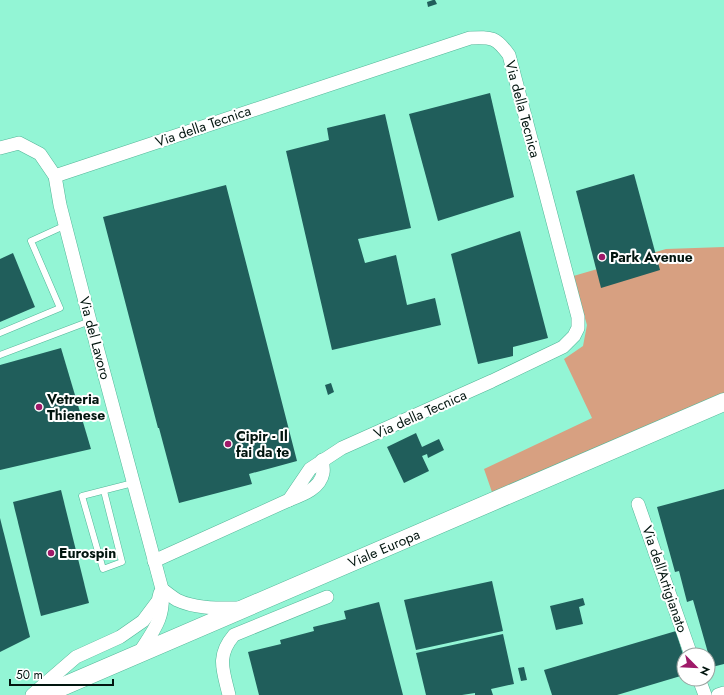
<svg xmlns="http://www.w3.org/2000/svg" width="724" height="695" font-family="Jost,sans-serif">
  <rect width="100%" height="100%" fill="#93f5d5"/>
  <path fill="#d7a081" d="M724 247V394L493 495 484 469 592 418 564 359 583 346 587 325 576 288 570 277 666 249Z"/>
  <g fill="#205e5b">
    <path d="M433 0H435L437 4 428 7 427 2Z"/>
    <path d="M490 93 514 197 438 221 409 114Z"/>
    <path d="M385 114 411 228 358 239 365 263 396 255 407 305 435 298 441 325 332 350 286 151 329 140 327 128Z"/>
    <path d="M634 174 660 270 601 288 576 191Z"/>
    <path d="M226 185 297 461 249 474 252 484 179 503 159 428H158L103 217Z"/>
    <path d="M520 231 548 338 513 347V356L478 364 451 254Z"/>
    <path d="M13 253 35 307 0 322V259Z"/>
    <path d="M61 348 91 449 0 470V365Z"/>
    <path d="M331 383 334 392 328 395 325 385Z"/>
    <path d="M416 433 422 447 439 439 444 450 428 458 427 454 422 456 429 471 404 483 387 447Z"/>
    <path d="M724 489V664L712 667 693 600 687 602 679 571 675 572 657 507Z"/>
    <path d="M61 490 89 603 41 616 13 502Z"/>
    <path d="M0 518 30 637 0 652Z"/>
    <path d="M492 581 503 631 416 650 404 600Z"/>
    <path d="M583 598 585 605 579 607 583 624 556 630 550 606Z"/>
    <path d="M379 602 403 695H259L248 652 281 644 280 640 314 631 313 627 346 619 344 611Z"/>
    <path d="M676 631 684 658V675L617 695H552L544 670Z"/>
    <path d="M503 634 514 684 491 689 493 695H475V693L462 695H426L416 653Z"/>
    <path d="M524 667 527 680 521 681 518 668Z"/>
  </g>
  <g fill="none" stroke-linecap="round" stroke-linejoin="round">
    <g stroke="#52b597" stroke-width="7">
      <g id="lane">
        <path d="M0 333 60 308 31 241 66 225"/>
        <path d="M0 355 90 321"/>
        <path d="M104 491 122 562 103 569 82 496 133 483"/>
      </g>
    </g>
    <g stroke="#52b597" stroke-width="14">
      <g id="street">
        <path d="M0 148 19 143 40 154 55 176 60 205 90 321 162 589C165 618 154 630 139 653"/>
        <path d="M55 176 470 38C492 37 496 37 509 55L578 317V328L574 336 563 347 492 381 342 448 310 469 289 500"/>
        <path d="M638 504 691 655"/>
        <path d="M154 561 289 500C302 495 320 489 323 473 324 469 323 465 322 460"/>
        <path d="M162 589C167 593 172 597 177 600 196 609 219 608 239 608"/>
        <path d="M699 679 705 695"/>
        <path d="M32 695 76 657 120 637 143 621 158 601 160 593"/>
        <path d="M229 695C223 670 216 656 234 635L327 597"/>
        <path d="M718 695 724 693"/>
      </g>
    </g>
    <g stroke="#52b597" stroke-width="19">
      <g id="secondary">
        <path id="s1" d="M43 695 724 402"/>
      </g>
    </g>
    <use href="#lane" stroke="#fff" stroke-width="6"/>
    <use href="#street" stroke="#fff" stroke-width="13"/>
    <use href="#secondary" stroke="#fff" stroke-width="18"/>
  </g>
  <g fill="#9f1969" stroke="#fff" stroke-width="1.5">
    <circle cx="602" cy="257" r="4"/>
    <circle cx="39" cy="407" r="4"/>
    <circle cx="228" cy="444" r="4"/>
    <circle cx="51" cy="553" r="4"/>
  </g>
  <g text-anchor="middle" stroke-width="4" stroke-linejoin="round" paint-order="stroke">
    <g font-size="14" fill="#02150f" stroke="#fff">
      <text transform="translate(523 109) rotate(75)" y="5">Via della Tecnica</text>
      <text transform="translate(203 126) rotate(-19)" y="5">Via della Tecnica</text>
      <text transform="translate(95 338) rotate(75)" y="5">Via del Lavoro</text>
      <text transform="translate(420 414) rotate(-24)" y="5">Via della Tecnica</text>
      <text dy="5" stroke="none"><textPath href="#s1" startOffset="371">Viale Europa</textPath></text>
      <text transform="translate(665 579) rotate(71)" y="5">Via dell'Artigianato</text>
    </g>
    <g font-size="14" font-weight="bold" fill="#02150f" stroke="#fff" text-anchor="start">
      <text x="610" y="262">Park Avenue</text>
      <text x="47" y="404">Vetreria<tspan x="47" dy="16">Thienese</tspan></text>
      <text x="236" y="441">Cipir - Il<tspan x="236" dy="16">fai da te</tspan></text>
      <text x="59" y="558">Eurospin</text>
    </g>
  </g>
  <g transform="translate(696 667) rotate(114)"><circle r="19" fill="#ffffff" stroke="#9aa19f"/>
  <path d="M0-3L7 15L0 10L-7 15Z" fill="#9f1969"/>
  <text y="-6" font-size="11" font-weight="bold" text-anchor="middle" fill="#02150f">N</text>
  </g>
  <path d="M10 679v6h103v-6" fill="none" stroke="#02150f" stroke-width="2"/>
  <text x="16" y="679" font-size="12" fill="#02150f" stroke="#ffffff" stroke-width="3" paint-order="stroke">50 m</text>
</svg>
